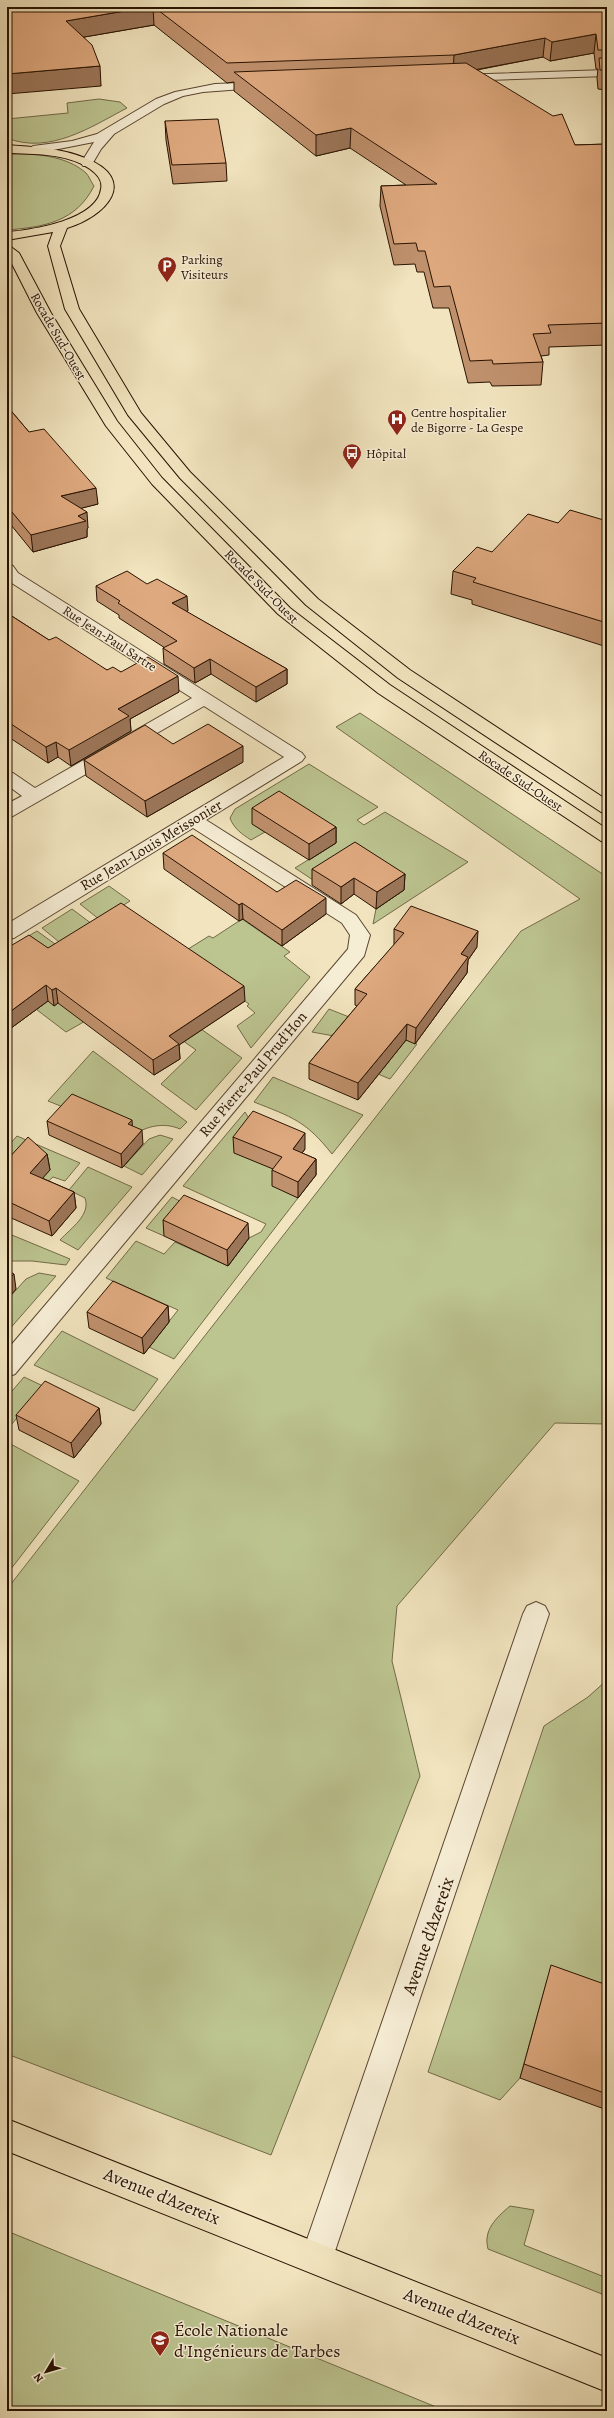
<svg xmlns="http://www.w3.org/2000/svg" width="614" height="2418" font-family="Alegreya,serif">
  <rect width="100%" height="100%" fill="#f1e4be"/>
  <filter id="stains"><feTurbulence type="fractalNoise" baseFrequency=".005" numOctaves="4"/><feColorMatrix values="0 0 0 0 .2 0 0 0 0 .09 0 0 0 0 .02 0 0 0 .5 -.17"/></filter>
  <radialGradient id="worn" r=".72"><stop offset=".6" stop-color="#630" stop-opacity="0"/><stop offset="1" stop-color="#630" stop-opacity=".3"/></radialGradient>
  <g fill="#bcc490" stroke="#726b48">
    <path d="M99 99 120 102 127 108C91 127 49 155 7 138V119L68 113 67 103Z"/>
    <path d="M7 154C32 153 66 155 86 173 89 176 91 182 94 186 76 222 44 227 7 230Z"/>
    <path d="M360 713 607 877V1424L555 1423 397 1606 392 1661 420 1776 271 2155 7 2054V1589L521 931 580 899 336 727Z"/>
    <path d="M309 764 378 807 357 820 364 825 385 812 468 862 373 924 376 909 401 892 334 894 295 868 332 845 253 824 265 832 251 840C242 834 234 829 230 818L235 809Z"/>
    <path d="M109 886 130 901 100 920 80 904Z"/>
    <path d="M72 909 92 924 108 1008 66 1032 7 987V970L64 946 42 928Z"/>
    <path d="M242 919 290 952 284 956 310 977 251 1048 237 1026 255 1013 247 1006 249 1004 204 973 148 974 209 936 213 938Z"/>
    <path d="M37 931 55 944 56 949H7Z"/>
    <path d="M160 1000 242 1058 196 1110 161 1084 196 1050 169 1031Z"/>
    <path d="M329 1009 417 1044 390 1079 378 1074 388 1063 386 1056 345 1038 312 1032Z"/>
    <path d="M93 1051 187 1122 180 1129C164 1122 147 1126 133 1135L48 1101Z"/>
    <path d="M273 1077 363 1115 332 1154C306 1121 292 1117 254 1102Z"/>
    <path d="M245 1112 298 1198 174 1359 149 1347 178 1310 106 1278 136 1241 164 1254 175 1242 228 1266 249 1238 261 1232 266 1224 183 1186Z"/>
    <path d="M160 1135 173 1139 142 1175 124 1166 149 1139Z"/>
    <path d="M17 1136 80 1163 65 1181 53 1177 46 1183 7 1169V1147Z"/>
    <path d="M88 1167 132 1187 78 1250 60 1240C71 1228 91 1215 85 1198L69 1190Z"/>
    <path d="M172 1197 189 1206 164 1236 146 1228Z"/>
    <path d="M7 1233 70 1259 66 1265 32 1261H7Z"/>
    <path d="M39 1273 56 1276 7 1332V1300L26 1279Z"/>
    <path d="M62 1331 158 1379 134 1411 34 1365Z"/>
    <path d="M24 1377 43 1386 7 1430V1397Z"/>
    <path d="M7 1442 79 1481 7 1574Z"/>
    <path d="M607 1680V2002L547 1980 520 2078 500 2100 428 2072 544 1726 588 1697Z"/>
    <path d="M510 2206 534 2210 524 2245 607 2278V2296L488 2249C483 2230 496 2218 510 2206Z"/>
    <path d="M7 2231 441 2409 440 2411H7Z"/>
  </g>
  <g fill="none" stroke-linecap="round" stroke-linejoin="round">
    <g stroke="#5a4630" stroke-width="2">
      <g id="minor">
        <path d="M607 70V76L458 81 453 78 458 75Z"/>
        <path d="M264 82 270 85 268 87 203 92 183 96 164 104 114 134 101 149 91 166H83L81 163 94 142 33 154 27 150 33 146 72 141 97 134 156 99 175 92 215 84Z"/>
        <path d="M7 564 13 566 18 573 302 753 305 757 302 761 206 820 356 915 370 935 364 956 15 1374 7 1377V1350L348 949 350 935 342 923 193 828 14 938 7 939V924L284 757 204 706 13 816 7 818V804L22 796 7 785V772L13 773 35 788 192 698 7 580Z"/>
        <path d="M536 1602 545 1606 549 1614 333 2257 328 2268 317 2273 306 2268 301 2257 523 1614 527 1606Z"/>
      </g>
    </g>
    <g stroke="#281200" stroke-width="2">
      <g id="major">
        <path d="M7 145C33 147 61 148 85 158 140 180 106 216 67 228L60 246 79 309 141 413 190 472 318 599 410 670 607 800V814L601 812 398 678 306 605 180 478 128 415 65 309 48 246 53 232 7 240V232C33 230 97 220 101 189 103 181 97 174 90 169 68 153 33 154 7 153Z"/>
        <path d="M7 244 19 253 51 313 117 421 162 478 290 608 390 685 607 829V843L601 841 378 693 278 614 152 484 106 426 37 313 7 254Z"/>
        <path d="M7 2119 607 2358V2392L7 2151Z"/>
      </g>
    </g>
    <use href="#minor" fill="#f6edd5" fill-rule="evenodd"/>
    <use href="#major" fill="#f1e4be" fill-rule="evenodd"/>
  </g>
  <g fill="#c0916d" stroke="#281200">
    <path d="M7 7H607V90L598 89 597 78 598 69H596L594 53 550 61 543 57 477 70 575 145 607 144V345L549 347V355L541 356 543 362 541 385 492 386 490 382 468 383 449 308H433L424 272H417L415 264 394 265 380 206 381 186 406 185 350 148 316 156 234 91V82L227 83 154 25 84 37 101 86Z"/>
    <path d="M165 121 226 163 227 181 173 184 166 140Z"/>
    <path d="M7 406 29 432 98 504 81 508 88 528 87 529V537L33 552 7 520Z"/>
    <path d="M607 521V647L472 604V600L451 594 453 571 492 552 558 523Z"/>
    <path d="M96 586 188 611 187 612 287 669V684L256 702 211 674 195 683 164 664 163 648H165L119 618V615L97 601Z"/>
    <path d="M7 613 49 640 107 670 121 672 179 692 130 719 131 731 71 766 58 757 48 763 10 738 7 740Z"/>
    <path d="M173 744 243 762 147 817 86 776 84 760Z"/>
    <path d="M252 808 336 827V843L309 860 252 824Z"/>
    <path d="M163 853 277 892 326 914 282 946 243 919 239 921 164 869Z"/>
    <path d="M312 869 405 874 404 890 376 909 354 894 341 904 312 885Z"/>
    <path d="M394 929 477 947 468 960 467 973 415 1044 406 1040 358 1100 309 1079V1063L357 1006 355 1005V989L394 945Z"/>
    <path d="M7 948H48L245 1001 179 1045 180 1059 154 1075 58 1003 54 1006 48 1001 7 1031Z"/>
    <path d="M47 1121 132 1126 143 1144 122 1168 49 1135Z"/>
    <path d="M233 1137 305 1149 302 1153 316 1159V1175L298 1198 272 1186V1170L273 1169 234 1153Z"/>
    <path d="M47 1154 50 1170 42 1178 74 1192 76 1208 52 1236 9 1217 7 1219V1160Z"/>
    <path d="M163 1220 249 1238 228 1266 164 1236Z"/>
    <path d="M168 1306 169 1322 144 1354 89 1328 87 1312Z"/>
    <path d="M99 1408 101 1424 74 1458 19 1430 16 1415Z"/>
    <path d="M607 1985V2110L520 2078 524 2064Z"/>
  </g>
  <g fill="#9c7659" stroke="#281200">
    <path d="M148 7H153L154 25 67 40 66 21Z"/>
    <path d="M596 34 594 53 550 61 552 42Z"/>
    <path d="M545 38 543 57 453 74 454 55Z"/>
    <path d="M100 66 101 86 7 94V74Z"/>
    <path d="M351 128 350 148 316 156V135Z"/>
    <path d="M96 488 98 504 63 513 61 496Z"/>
    <path d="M87 512 88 528 87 529V537L33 552 31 535Z"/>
    <path d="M187 596 188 611 173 619 172 603Z"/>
    <path d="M210 659 211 674 195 683 194 668Z"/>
    <path d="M287 669V684L256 702V687Z"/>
    <path d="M178 676 179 692 130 719 131 731 71 766 69 750 118 709Z"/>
    <path d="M8 722 10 738 7 740V723Z"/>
    <path d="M56 742 58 757 48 763 46 747Z"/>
    <path d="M243 746V762L147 817 145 801Z"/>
    <path d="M336 827V843L309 860V844Z"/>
    <path d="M405 874 404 890 376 909 377 892Z"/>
    <path d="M354 878V894L341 904V887Z"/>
    <path d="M326 898V914L282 946V930Z"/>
    <path d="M242 903 243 919 239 921V905Z"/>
    <path d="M478 931 477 947 468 960 467 973 415 1044 416 1028 461 954Z"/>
    <path d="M46 985 48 1001 7 1031V1014Z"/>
    <path d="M244 986 245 1001 179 1045 180 1059 154 1075 153 1060 169 1036Z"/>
    <path d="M56 988 58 1003 54 1006 52 990Z"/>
    <path d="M407 1024 406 1040 358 1100V1083Z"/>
    <path d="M132 1120 133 1135 128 1124Z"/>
    <path d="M142 1130 143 1144 122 1168 121 1154Z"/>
    <path d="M305 1133V1149L293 1165V1149Z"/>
    <path d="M47 1154 50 1170 33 1189 30 1173Z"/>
    <path d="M316 1159V1175L298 1198V1182Z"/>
    <path d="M74 1192 76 1208 52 1236 49 1221Z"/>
    <path d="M7 1207 9 1217 7 1219Z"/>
    <path d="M248 1223 249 1238 228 1266 227 1250Z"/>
    <path d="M14 1274 16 1289 7 1300V1281Z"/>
    <path d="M168 1306 169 1322 144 1354 142 1338Z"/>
    <path d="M99 1408 101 1424 74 1458 71 1443Z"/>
  </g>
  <g fill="#dfa97f" stroke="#281200">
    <path d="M7 7H148L66 21 92 45 100 66 7 74Z"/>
    <path d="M154 7H607V50H598L596 34 552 42 545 38 454 55 227 63Z"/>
    <path d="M599 58H607V70H600Z"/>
    <path d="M466 63 553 116 562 114 575 145 607 144V323L548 325 551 333 533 334 543 362 493 364 492 360 470 361 450 286 434 287 425 251H418L416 243 394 244 381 186 437 184 351 128 316 135 234 72Z"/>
    <path d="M218 119 226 163 172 165 165 121Z"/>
    <path d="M7 406 29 432 44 429 96 488 61 496 87 512 78 516 86 521 31 535 7 506Z"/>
    <path d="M570 510 607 521V623L473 582 476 578 453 571 477 547 492 552 528 514 558 523Z"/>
    <path d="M127 571 147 584 157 579 187 596 172 603 287 669 256 687 210 659 194 668 163 648 177 641 118 603 120 601 96 586Z"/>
    <path d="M7 613 49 640 56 637 107 670 113 667 121 672 148 657 178 676 118 709 129 716 69 750 56 742 46 747 8 722 7 723Z"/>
    <path d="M208 724 243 746 145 801 84 760 145 725 173 744Z"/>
    <path d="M279 791 336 827 309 844 252 808Z"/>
    <path d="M192 835 277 892 296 880 326 898 282 930 242 903 239 905 163 853Z"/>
    <path d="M355 842 405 874 377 892 354 878 341 887 312 869Z"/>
    <path d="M121 903 244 986 169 1036 179 1044 153 1060 56 988 52 990 46 985 7 1014V948L29 935 48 948Z"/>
    <path d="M411 906 478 931 461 954 468 957 416 1028 407 1024 358 1083 309 1063 367 994 355 989 404 933 394 929Z"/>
    <path d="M72 1094 132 1120 128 1124 142 1130 121 1154 47 1121Z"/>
    <path d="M253 1111 305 1133 293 1149 316 1159 298 1182 272 1170 282 1157 233 1137Z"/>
    <path d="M28 1137 47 1154 30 1173 74 1192 49 1221 7 1201V1160Z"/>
    <path d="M184 1195 248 1223 227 1250 163 1220Z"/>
    <path d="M7 1270 14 1274 7 1281Z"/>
    <path d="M113 1281 168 1306 142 1338 87 1312Z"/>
    <path d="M45 1381 99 1408 71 1443 16 1415Z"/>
    <path d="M551 1965 607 1985V2094L524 2064Z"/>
  </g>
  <defs>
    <g id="parking-pin" transform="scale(1)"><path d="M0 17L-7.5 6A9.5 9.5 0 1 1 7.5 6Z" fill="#8f2418" stroke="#f6edd5"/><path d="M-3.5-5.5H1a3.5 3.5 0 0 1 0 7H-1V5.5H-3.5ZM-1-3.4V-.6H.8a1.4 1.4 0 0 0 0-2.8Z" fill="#fff"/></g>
    <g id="hospital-pin" transform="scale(1)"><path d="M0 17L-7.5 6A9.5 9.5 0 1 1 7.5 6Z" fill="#8f2418" stroke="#f6edd5"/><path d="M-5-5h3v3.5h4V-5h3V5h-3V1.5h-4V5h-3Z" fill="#fff"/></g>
    <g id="bus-pin" transform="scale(1)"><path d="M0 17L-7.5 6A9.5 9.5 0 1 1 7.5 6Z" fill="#8f2418" stroke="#f6edd5"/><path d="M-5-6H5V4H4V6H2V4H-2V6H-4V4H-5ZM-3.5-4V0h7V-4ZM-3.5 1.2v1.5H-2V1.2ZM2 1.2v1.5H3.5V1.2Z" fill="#fff"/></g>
    <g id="university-pin" transform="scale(1)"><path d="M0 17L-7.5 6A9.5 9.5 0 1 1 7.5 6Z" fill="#8f2418" stroke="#f6edd5"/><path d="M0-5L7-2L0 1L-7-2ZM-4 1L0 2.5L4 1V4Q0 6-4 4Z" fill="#fff"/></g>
  </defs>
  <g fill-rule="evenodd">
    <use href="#parking-pin" x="167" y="266"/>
    <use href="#hospital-pin" x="397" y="419"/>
    <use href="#bus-pin" x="352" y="453"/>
    <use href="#university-pin" x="160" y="2340"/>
  </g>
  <g text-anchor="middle" stroke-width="3" stroke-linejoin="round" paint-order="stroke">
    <g font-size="13" fill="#281200" stroke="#f6edd5" text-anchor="start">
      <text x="181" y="264">Parking<tspan x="181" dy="15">Visiteurs</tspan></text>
      <text x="411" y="417">Centre hospitalier<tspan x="411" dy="15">de Bigorre - La Gespe</tspan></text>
      <text x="366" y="458">Hôpital</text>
    </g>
    <g font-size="13" fill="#281200" stroke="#f6edd5">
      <text transform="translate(59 336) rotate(60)" y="5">Rocade Sud-Ouest</text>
      <text transform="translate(262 586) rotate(45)" y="5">Rocade Sud-Ouest</text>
      <text transform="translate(110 638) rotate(33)" y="5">Rue Jean-Paul Sartre</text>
      <text transform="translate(521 780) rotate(34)" y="5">Rocade Sud-Ouest</text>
    </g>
    <g font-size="15" fill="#281200" stroke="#f6edd5">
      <text transform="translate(151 845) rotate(-31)" y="5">Rue Jean-Louis Meissonier</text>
      <text transform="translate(253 1074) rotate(-50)" y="5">Rue Pierre-Paul Prud'Hon</text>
    </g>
    <g font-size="18" fill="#281200" stroke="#f6edd5">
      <text transform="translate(428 1936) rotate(-71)" y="6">Avenue d'Azereix</text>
      <text transform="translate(162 2196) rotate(22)" y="6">Avenue d'Azereix</text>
      <text transform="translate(462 2316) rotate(22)" y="6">Avenue d'Azereix</text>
    </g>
    <g font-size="18" fill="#281200" stroke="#f6edd5" text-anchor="start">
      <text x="174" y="2336">École Nationale<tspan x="174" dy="21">d'Ingénieurs de Tarbes</tspan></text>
    </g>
  </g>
  <rect width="614" height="2418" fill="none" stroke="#f1e4be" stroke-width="24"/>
  <rect x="8" y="8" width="598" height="2402" fill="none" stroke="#281200" stroke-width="2"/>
  <rect x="12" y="12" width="590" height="2394" fill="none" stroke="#281200"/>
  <g transform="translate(46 2372) rotate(232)" stroke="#f6edd5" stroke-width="3" paint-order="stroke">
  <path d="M0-3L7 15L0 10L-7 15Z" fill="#281200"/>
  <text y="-6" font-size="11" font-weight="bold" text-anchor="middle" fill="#281200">N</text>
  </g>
  <rect width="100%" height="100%" filter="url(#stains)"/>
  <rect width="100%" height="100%" fill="url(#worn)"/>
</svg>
